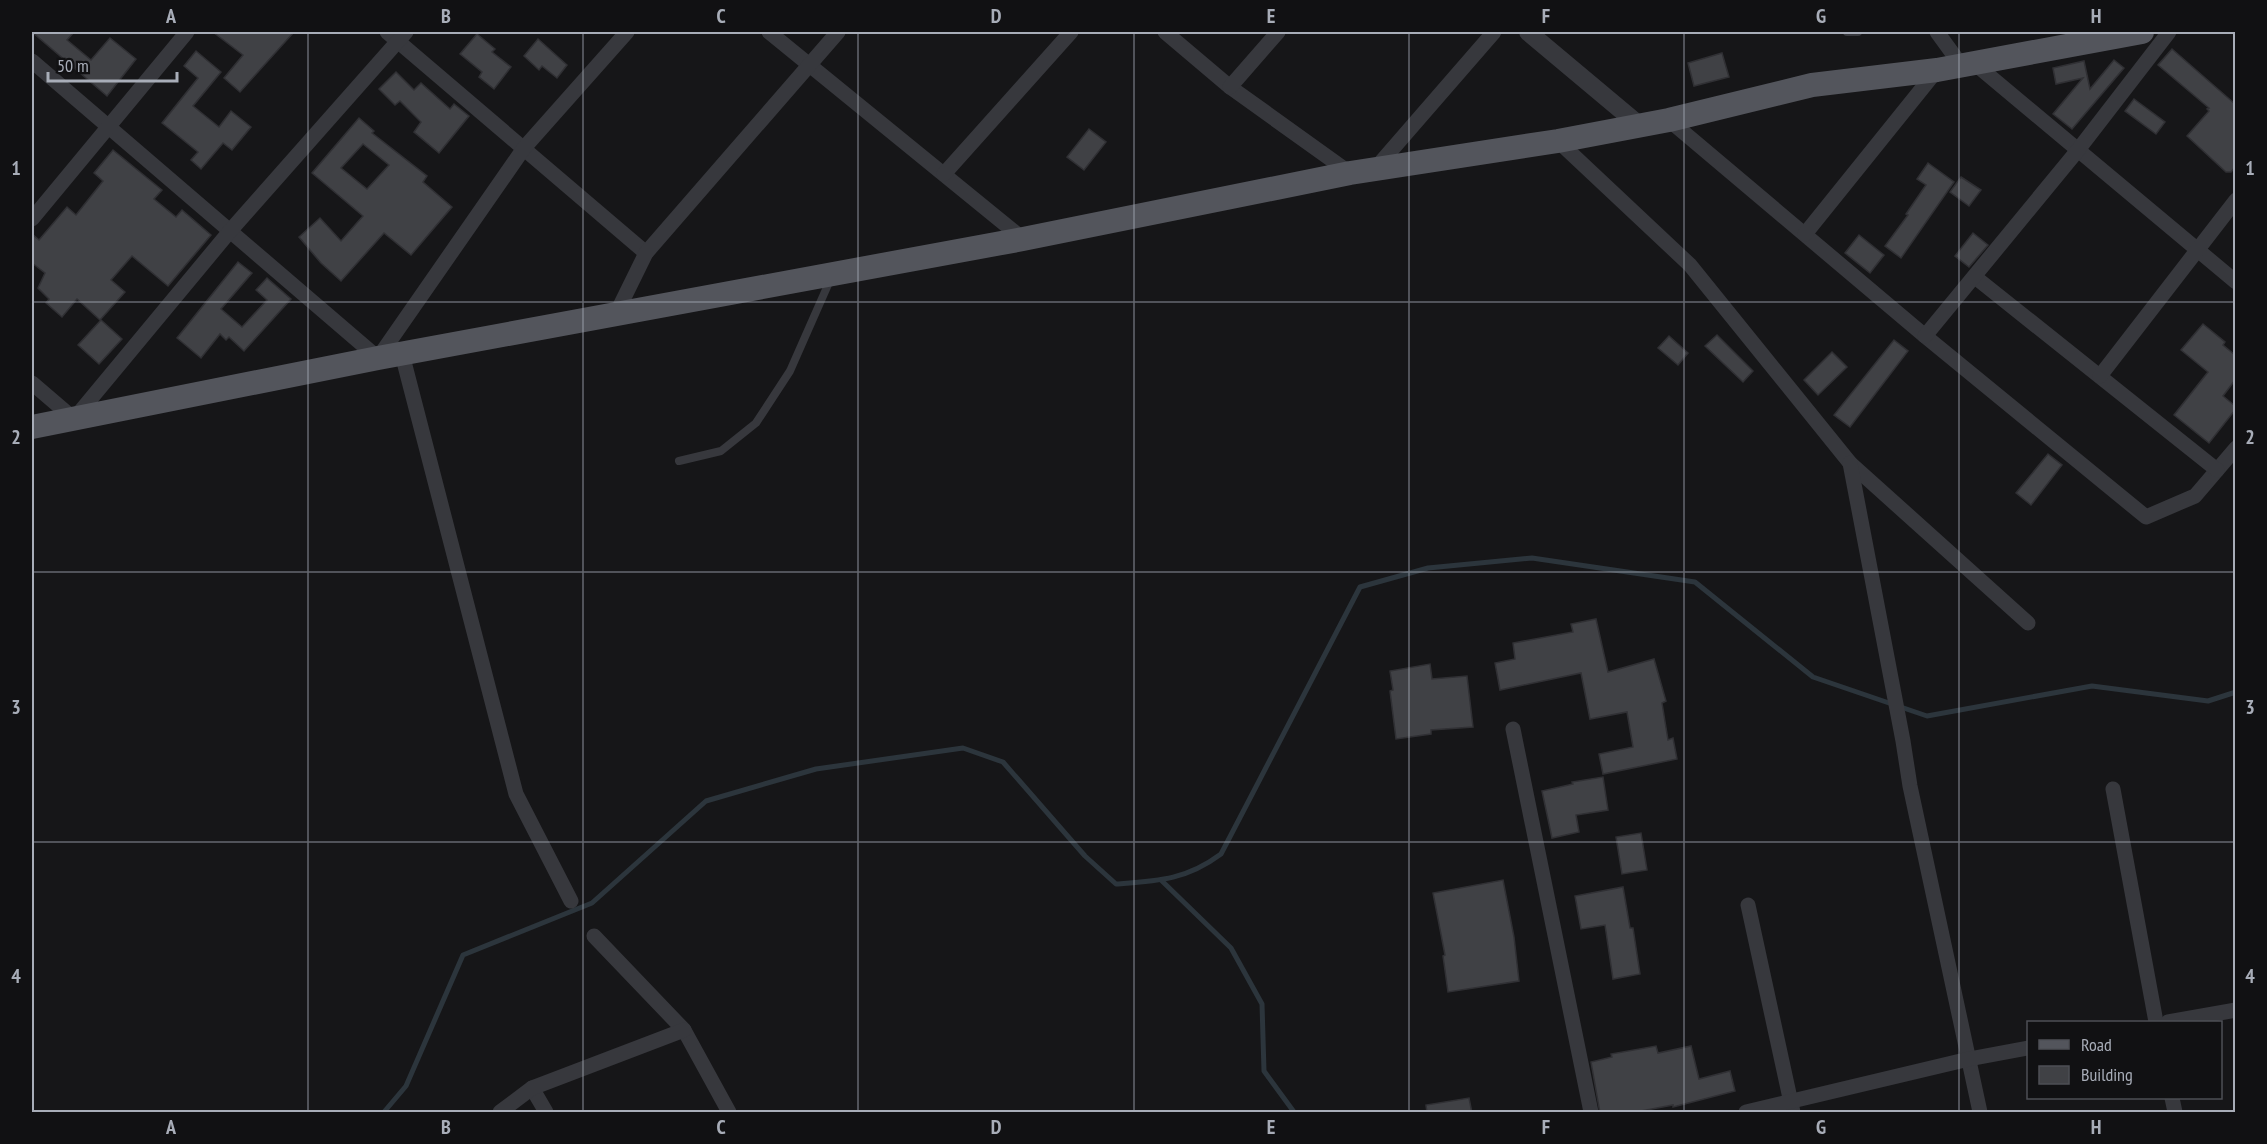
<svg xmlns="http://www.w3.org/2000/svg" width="2267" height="1144" font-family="'PT Sans Narrow',sans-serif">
  <rect width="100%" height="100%" fill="#161618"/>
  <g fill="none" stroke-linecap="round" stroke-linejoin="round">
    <g stroke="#2c353c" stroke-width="5">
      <path d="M1162 881 1231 948 1262 1004 1264 1071 1294 1112"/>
      <path d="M384 1112 406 1086 463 955 592 903 706 801 816 769 963 748 1003 762 1085 856 1116 884C1158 881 1186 880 1221 854L1360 587 1428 568 1532 558 1695 582 1813 677 1927 716 2092 686 2208 701 2236 692"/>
    </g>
  </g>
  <g fill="#404145" stroke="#303034" stroke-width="1.5" fill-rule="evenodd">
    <path d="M32 32H74L67 40 91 60 110 38 136 59 107 96Z"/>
    <path d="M213 32H294L240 92 224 78 243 55Z"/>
    <path d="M477 34 495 49 492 52 511 67 494 89 479 77 482 72 460 54Z"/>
    <path d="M538 39 567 65 557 78 542 66 539 70 524 56Z"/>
    <path d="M2172 49 2235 104V167L2231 172H2226L2187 136 2209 111 2207 109 2209 108 2158 65Z"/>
    <path d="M196 51 221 72 193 106 219 127 231 111 251 127 232 150 223 143 201 169 191 160 198 152 162 123 198 78 184 66Z"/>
    <path d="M1722 53 1729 77 1694 86 1688 63Z"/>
    <path d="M2114 60 2124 68 2072 129 2053 114 2083 78 2056 84 2053 68 2084 61 2090 89Z"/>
    <path d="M396 72 414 90 421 83 450 109 454 104 469 116 439 153 414 132 421 122 400 101 395 105 379 89Z"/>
    <path d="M2134 99 2165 122 2156 134 2125 111Z"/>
    <path d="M359 118 374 131 372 133 427 176 423 182 452 207 411 255 384 233 341 281 321 263 299 237 320 218 341 241 363 216 312 173ZM363 144 389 165 367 189 341 168Z"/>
    <path d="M1089 129 1106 142 1084 170 1067 157Z"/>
    <path d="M113 150 162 190 154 199 176 217 182 210 211 235 168 286 132 256 111 280 125 292 100 320 77 299 62 317 46 303 49 299 38 288 45 273 32 263V234L39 240 67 207 76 215 103 181 94 173Z"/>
    <path d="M1928 163 1954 182 1901 258 1885 246 1908 215 1906 214 1926 185 1917 179Z"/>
    <path d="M1961 177 1981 190 1969 206 1950 192Z"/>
    <path d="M1973 233 1988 245 1969 267 1955 256Z"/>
    <path d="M1859 235 1884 255 1870 273 1845 253Z"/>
    <path d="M238 262 252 273 221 309 242 327 267 300 256 290 267 278 291 299 244 351 229 337 226 340 220 334 201 358 177 338Z"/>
    <path d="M101 320 122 339 99 364 78 345Z"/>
    <path d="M2203 324 2225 342 2223 345 2235 355V380L2223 396 2235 406V410L2209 443 2174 415 2208 372 2181 350Z"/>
    <path d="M1717 335 1753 371 1743 382 1705 346Z"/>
    <path d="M1669 336 1688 353 1678 365 1658 348Z"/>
    <path d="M1894 340 1908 351 1850 427 1834 415Z"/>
    <path d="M1832 352 1847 367 1818 395 1804 380Z"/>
    <path d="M2048 454 2062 465 2031 505 2016 493Z"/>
    <path d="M1596 619 1608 672 1654 659 1666 701 1662 703 1668 740 1673 738 1677 759 1603 774 1599 754 1633 747 1627 712 1590 719 1581 673 1500 690 1495 663 1515 659 1513 643 1573 632 1571 624Z"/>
    <path d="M1430 664 1432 679 1467 676 1473 727 1431 730V734L1396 739 1390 691 1393 690 1390 671Z"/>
    <path d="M1603 777 1608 810 1576 815 1579 832 1552 838 1542 791 1573 784 1572 782Z"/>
    <path d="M1641 833 1647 870 1622 874 1616 837Z"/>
    <path d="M1503 880 1514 937 1519 981 1448 992 1443 956 1445 955 1433 893Z"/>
    <path d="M1623 887 1630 928H1633L1640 974 1613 979 1605 925 1581 929 1575 896Z"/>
    <path d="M1656 1046 1658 1053 1691 1046 1699 1079 1730 1071 1735 1091 1673 1107V1105L1631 1113H1600L1591 1062 1612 1057 1611 1054Z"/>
    <path d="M1469 1098 1472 1113H1427L1426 1105Z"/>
  </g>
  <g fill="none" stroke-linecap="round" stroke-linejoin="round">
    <g stroke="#37383d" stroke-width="8">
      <path d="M1847 32H1858"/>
      <path d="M679 461 721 451 756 423 790 371 831 278"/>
    </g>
    <g stroke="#37383d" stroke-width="15">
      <path d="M387 32 646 253"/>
      <path d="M769 32 1023 239"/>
      <path d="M1165 32 1230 87 1350 173"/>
      <path d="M1937 32 1961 65"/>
      <path d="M32 61 378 358 524 148 627 32"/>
      <path d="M1974 63 2236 282"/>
      <path d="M1230 87 1278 32"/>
      <path d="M1669 120 1925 336 2146 517 2195 496 2236 448"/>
      <path d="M1558 141 1690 265 1850 463 2028 623"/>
      <path d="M1375 169 1494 32"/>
      <path d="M944 174 1071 32"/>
      <path d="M32 219 187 32"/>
      <path d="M1805 234 1937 70"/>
      <path d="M1975 277 2217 470"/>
      <path d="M616 314 646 253 838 32"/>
      <path d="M1925 336 2078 150 2169 32"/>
      <path d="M402 354 516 794 571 901"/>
      <path d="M2100 376 2236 200"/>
      <path d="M32 383 74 419 230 231 406 32"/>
      <path d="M1850 463 1903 741 1910 786 1980 1112"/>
      <path d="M1513 729 1591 1112"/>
      <path d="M2113 789 2156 1022"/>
      <path d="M1748 905 1793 1112"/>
      <path d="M594 936 684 1030 729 1112"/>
      <path d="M2168 1022 2236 1010"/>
      <path d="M532 1088 546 1112"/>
      <path d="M2172 1098 2175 1112"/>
      <path d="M500 1112 532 1088 684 1030"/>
      <path d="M1746 1112 1969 1059 2028 1048"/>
    </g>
    <path stroke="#37383d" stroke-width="18" d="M1528 32 1639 125"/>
    <path stroke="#53555c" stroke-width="24" d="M32 427 378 358 1023 239 1350 173 1558 141 1669 120 1812 85 1937 70 2142 32"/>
  </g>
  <path fill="none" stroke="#a8adb8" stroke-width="1.5" stroke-opacity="0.55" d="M308 32V1112M583 32V1112M858 32V1112M1134 32V1112M1409 32V1112M1684 32V1112M1959 32V1112M32 302H2236M32 572H2236M32 842H2236"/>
  <rect width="2267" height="1144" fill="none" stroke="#111113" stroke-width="66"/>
  <rect x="2027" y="1021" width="195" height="78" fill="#111113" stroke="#4d4f55" stroke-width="1.5"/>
  <rect x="2039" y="1040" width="30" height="9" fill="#53555c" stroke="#4d4f55" stroke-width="1.5"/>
  <text x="2081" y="1051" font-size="18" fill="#a8adb8">Road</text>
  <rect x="2039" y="1066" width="30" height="18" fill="#404145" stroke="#4d4f55" stroke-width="1.5"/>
  <text x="2081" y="1081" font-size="18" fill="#a8adb8">Building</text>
  <path d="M48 72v9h129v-9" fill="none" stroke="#a8adb8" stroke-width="3"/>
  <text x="57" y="72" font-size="18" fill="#a8adb8" stroke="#111113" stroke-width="4.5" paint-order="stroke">50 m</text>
  <rect x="33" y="33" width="2201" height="1078" fill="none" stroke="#a8adb8" stroke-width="2"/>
  <g font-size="20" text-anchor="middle" font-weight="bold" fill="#a8adb8">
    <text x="171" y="23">A</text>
    <text x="446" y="23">B</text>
    <text x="721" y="23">C</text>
    <text x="996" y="23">D</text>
    <text x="1271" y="23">E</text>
    <text x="1546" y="23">F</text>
    <text x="1821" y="23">G</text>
    <text x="2096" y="23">H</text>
    <text x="16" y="175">1</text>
    <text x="2250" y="175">1</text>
    <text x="16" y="444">2</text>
    <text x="2250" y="444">2</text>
    <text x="16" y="714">3</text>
    <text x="2250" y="714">3</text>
    <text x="16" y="983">4</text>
    <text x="2250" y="983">4</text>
    <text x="171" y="1134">A</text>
    <text x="446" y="1134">B</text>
    <text x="721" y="1134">C</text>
    <text x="996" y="1134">D</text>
    <text x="1271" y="1134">E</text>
    <text x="1546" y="1134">F</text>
    <text x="1821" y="1134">G</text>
    <text x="2096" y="1134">H</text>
  </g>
</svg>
